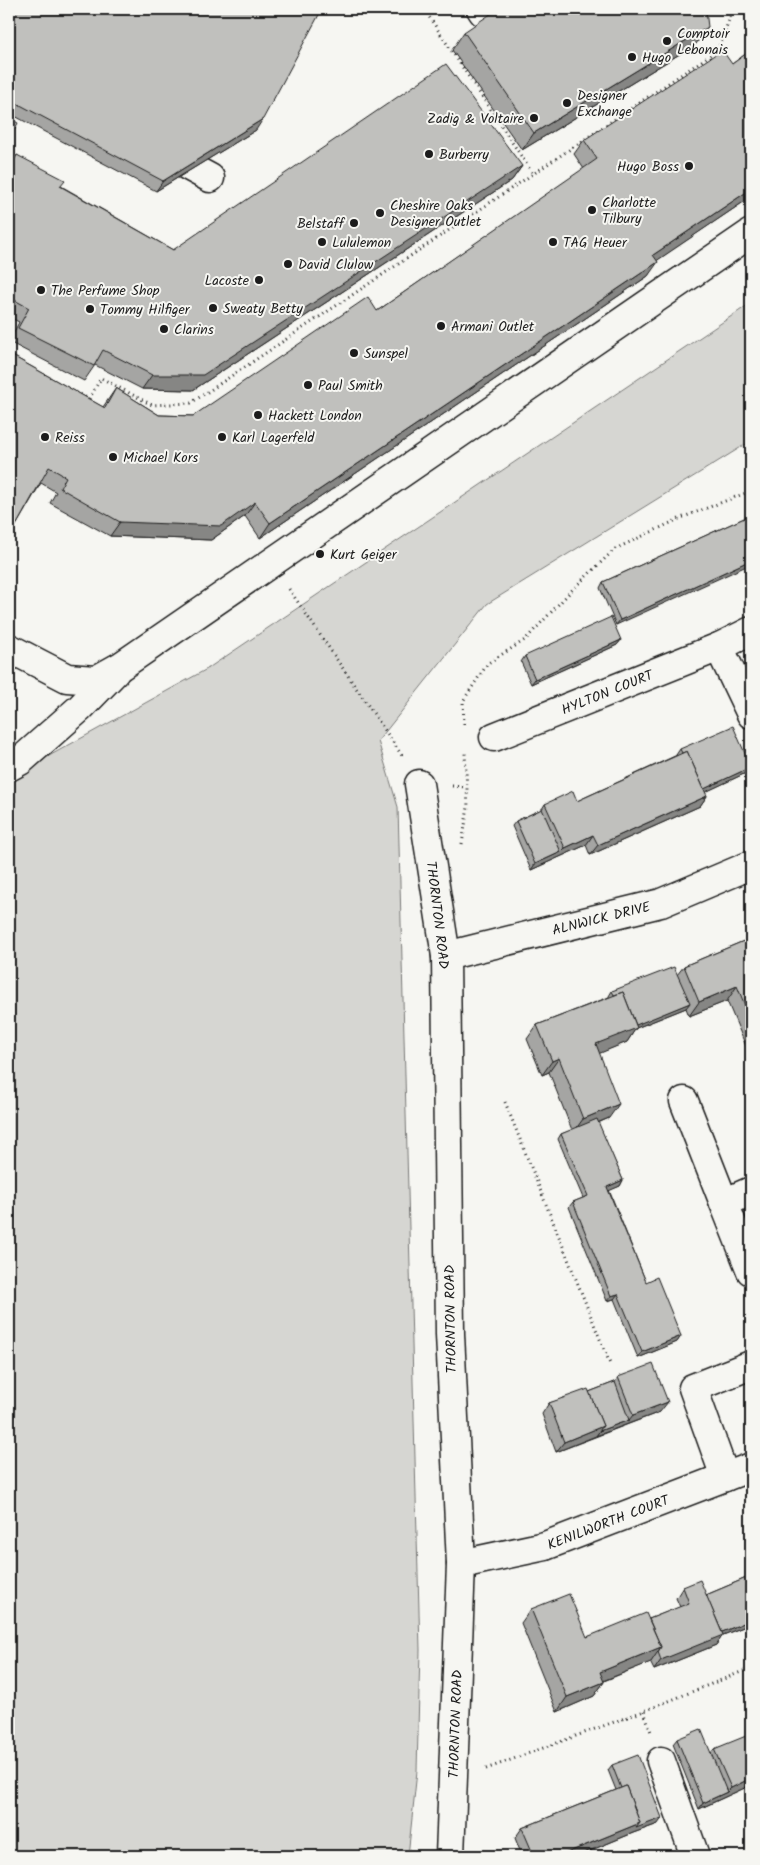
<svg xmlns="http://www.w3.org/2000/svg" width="760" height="1865" font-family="Kalam,sans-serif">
  <rect width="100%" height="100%" fill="#f6f6f2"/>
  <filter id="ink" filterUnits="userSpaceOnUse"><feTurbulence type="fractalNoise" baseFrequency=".02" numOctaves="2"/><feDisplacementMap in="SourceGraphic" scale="10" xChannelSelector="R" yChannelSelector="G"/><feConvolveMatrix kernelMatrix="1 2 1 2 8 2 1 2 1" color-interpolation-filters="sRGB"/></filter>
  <g filter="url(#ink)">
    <path fill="#d6d6d2" stroke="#797977" d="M751 303V441L487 604 378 741 398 807 420 1650 417 1771 408 1856H9V778L207 669Z"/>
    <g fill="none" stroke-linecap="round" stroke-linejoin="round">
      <g stroke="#1c1c1c" stroke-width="31">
        <g id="minor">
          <path d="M481 9 483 12"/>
          <path d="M186 165 210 178"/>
          <path d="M751 631 719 647 751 714"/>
          <path d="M9 648 67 678 96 680 121 666 751 233"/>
          <path d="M494 737 719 647"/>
          <path d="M9 767 20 761 80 708 115 672"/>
          <path d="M419 784 446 956 450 1334 461 1564 450 1856"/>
          <path d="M446 956 661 903 751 865"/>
          <path d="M684 1101 724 1203"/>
          <path d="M751 1191 724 1203 751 1271"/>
          <path d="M725 1477 693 1388 751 1365"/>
          <path d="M461 1564 545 1546 751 1467"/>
          <path d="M661 1761 695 1856"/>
        </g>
      </g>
      <g stroke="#1c1c1c" stroke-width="3" stroke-dasharray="1 4" stroke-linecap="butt">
        <path d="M424 9 533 174"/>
        <path d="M76 392 89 399 101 378 152 405 191 403 718 50 733 9"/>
        <path d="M289 589 403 757"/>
        <path d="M464 724 463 701 488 663 525 640 571 591 615 549 681 518 751 491"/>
        <path d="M452 786 467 787"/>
        <path d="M462 844 468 807 465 753"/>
        <path d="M505 1102 610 1364"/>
        <path d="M644 1711 651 1732"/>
        <path d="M486 1769 644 1711 751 1668"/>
      </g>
      <use href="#minor" stroke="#f6f6f2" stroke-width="28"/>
    </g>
    <g fill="#a5a5a3" stroke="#1c1c1c">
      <path d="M9 9 256 130 156 191 9 113Z"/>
      <path d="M464 32 696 44 522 150 452 50Z"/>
      <path d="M751 50V197L657 260 648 276 260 538 245 516 211 540 110 536 50 503 56 492 41 483 17 524 9 537V354L103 407 116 388 159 415 193 416 377 311 584 169 574 154 584 140 732 64Z"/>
      <path d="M17 155 61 186 173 250 522 166 512 180 193 390 142 389 95 365 84 381 9 342 19 322 9 317V166Z"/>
      <path d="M751 515 616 625 600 588 603 582Z"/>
      <path d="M621 640 617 645 531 684 521 662 525 656Z"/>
      <path d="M680 749 748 772 705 792 707 796 700 806 590 855 586 845 531 870 512 826 516 821 542 809 545 804 577 801 677 755H676Z"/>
      <path d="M751 938V1058L727 1001 689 1016 686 1008 636 1028 627 1042 599 1053 609 1118 598 1123 623 1180 620 1186 609 1190 646 1282 681 1336 677 1342 638 1358 614 1299 607 1301 569 1207 573 1202 583 1198 558 1139 561 1134 572 1130 549 1072 542 1075 527 1039 537 1025 609 997V996L612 991 677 975 684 966Z"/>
      <path d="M618 1377 660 1412 556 1452 542 1414 549 1403 589 1392 615 1382Z"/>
      <path d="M751 1576V1624L723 1635 716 1645 654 1670 650 1662 604 1681V1682L594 1696 557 1712 521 1623 531 1609 587 1637 649 1619 680 1607 676 1598 683 1587 706 1595Z"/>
      <path d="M751 1737V1785L699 1809 673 1744 677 1739 711 1753 714 1749Z"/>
      <path d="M612 1765 658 1824 633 1833 577 1856H522L515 1838 522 1828 616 1790 608 1770Z"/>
    </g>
    <g fill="#868684" stroke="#1c1c1c">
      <path d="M708 27 696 44 522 150 534 133Z"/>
      <path d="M263 119 256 130 156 191 163 181Z"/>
      <path d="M522 166 512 180 193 390 142 389 152 375Z"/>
      <path d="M751 189V197L643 270 653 255Z"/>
      <path d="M658 262 648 276 260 538 270 523Z"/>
      <path d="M255 502 245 516 211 540 110 536 120 522Z"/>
      <path d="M751 560V564L616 625 620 620Z"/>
      <path d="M621 640 617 645 531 684 535 679Z"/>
      <path d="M751 767 748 772 695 797 699 791Z"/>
      <path d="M707 796 700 806 590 855 598 845Z"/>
      <path d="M593 835 586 845 531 870 535 864 561 852 565 848Z"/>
      <path d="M737 986 727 1001 689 1016 699 1002Z"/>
      <path d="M690 1003 686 1008 636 1028 627 1042 586 1059 596 1044 627 1028Z"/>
      <path d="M559 1058 549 1072 542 1075 552 1061Z"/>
      <path d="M619 1104 609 1118 573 1133 583 1119Z"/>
      <path d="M623 1180 620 1186 604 1193 607 1187Z"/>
      <path d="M618 1294 614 1299 607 1301 611 1296Z"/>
      <path d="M681 1336 677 1342 638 1358 642 1352Z"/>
      <path d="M668 1402 660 1412 596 1436 599 1431 629 1420 633 1415Z"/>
      <path d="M603 1426 596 1436 556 1452 564 1442Z"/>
      <path d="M751 1620V1624L723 1635 716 1645 654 1670 661 1660 717 1634Z"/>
      <path d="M661 1647 651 1662 590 1686 600 1672Z"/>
      <path d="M604 1682 594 1696 557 1712 567 1697Z"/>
      <path d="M751 1778V1785L699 1809 703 1803 727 1792 731 1788Z"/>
      <path d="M662 1818 658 1824 633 1833 577 1856H559L640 1823Z"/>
    </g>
    <g fill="#c0c0bd" stroke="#1c1c1c">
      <path d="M9 9H322L263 119 163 181 9 99Z"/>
      <path d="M498 9H706V11L708 27 534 133 464 32Z"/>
      <path d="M722 50 732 64 751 50V189L653 255 658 262 270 523 255 502 221 526 120 522 60 488 66 477 49 467 17 524 9 520V354L105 408 116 388 159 415 193 416 368 297 377 311 597 159 584 140Z"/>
      <path d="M446 64 522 166 203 375H152L103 350 94 366 18 328 29 308 9 297V170L17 155 65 180 60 186 173 250Z"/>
      <path d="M9 118 18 123 9 140Z"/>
      <path d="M751 515V560L620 620 603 582Z"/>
      <path d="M611 617 621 640 535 679 525 656Z"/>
      <path d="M733 726 751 767 704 789 687 751 682 753 680 749Z"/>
      <path d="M687 751 707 796 598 845 593 835 565 848 545 804 573 791 577 801Z"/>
      <path d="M542 809 561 852 535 864 516 821Z"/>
      <path d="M751 938V1020L737 986 699 1002 684 966Z"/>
      <path d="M674 967 690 1003 636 1025 623 992 614 995 612 991Z"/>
      <path d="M623 992 637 1028 596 1044 619 1104 583 1119 559 1058 552 1061 537 1025Z"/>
      <path d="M597 1119 623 1180 607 1187 646 1282 657 1277 681 1336 642 1352 618 1294 611 1296 573 1202 588 1196 561 1134Z"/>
      <path d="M653 1364 668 1402 633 1415 618 1377Z"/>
      <path d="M615 1382 629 1420 599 1431 603 1426 589 1392Z"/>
      <path d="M588 1389 603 1426 564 1442 549 1403Z"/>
      <path d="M751 1576V1620L722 1632 706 1595Z"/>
      <path d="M700 1580 723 1635 661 1660 658 1652 661 1647 649 1619 689 1603 683 1587Z"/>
      <path d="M569 1594 587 1637 646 1613 661 1647 600 1672 604 1682 567 1697 531 1609Z"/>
      <path d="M701 1729 727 1792 703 1803 677 1739Z"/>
      <path d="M746 1736 751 1749V1778L731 1788 714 1749Z"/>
      <path d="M751 1737V1749L747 1739Z"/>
      <path d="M638 1755 662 1818 636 1828 640 1823 626 1786 621 1788 612 1765Z"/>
      <path d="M626 1786 640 1823 559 1856H534L522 1828Z"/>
    </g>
  </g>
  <g fill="#1c1c1c" stroke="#f6f6f2" stroke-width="2">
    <circle cx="667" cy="41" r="5"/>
    <circle cx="632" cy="57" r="5"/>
    <circle cx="567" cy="103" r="5"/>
    <circle cx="534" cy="118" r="5"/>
    <circle cx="429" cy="154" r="5"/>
    <circle cx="689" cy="166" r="5"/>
    <circle cx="592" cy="210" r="5"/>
    <circle cx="380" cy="213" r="5"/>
    <circle cx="354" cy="223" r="5"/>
    <circle cx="322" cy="242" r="5"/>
    <circle cx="553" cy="242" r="5"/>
    <circle cx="288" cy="264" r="5"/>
    <circle cx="259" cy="280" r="5"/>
    <circle cx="41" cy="290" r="5"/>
    <circle cx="213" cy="308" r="5"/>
    <circle cx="90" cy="309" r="5"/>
    <circle cx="441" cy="326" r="5"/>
    <circle cx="164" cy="329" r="5"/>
    <circle cx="354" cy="353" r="5"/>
    <circle cx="308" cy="385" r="5"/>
    <circle cx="258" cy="415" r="5"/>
    <circle cx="45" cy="437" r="5"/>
    <circle cx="222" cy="437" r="5"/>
    <circle cx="113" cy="457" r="5"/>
    <circle cx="320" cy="554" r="5"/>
  </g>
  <g text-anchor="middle" stroke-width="4" stroke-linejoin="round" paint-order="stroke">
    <g font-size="14" fill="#1c1c1c" stroke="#f6f6f2" text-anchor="start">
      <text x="677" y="38">Comptoir<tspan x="677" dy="16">Lebonais</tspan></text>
      <text x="642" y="62">Hugo</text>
      <text x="577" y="100">Designer<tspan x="577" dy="16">Exchange</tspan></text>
      <text x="524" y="123" text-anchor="end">Zadig &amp; Voltaire</text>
      <text x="439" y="159">Burberry</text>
      <text x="679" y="171" text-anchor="end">Hugo Boss</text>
      <text x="602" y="207">Charlotte<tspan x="602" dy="16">Tilbury</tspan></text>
      <text x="390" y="210">Cheshire Oaks<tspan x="390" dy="16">Designer Outlet</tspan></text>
      <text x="344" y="228" text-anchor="end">Belstaff</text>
      <text x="332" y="247">Lululemon</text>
      <text x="563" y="247">TAG Heuer</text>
      <text x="298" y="269">David Clulow</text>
      <text x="249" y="285" text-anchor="end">Lacoste</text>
      <text x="51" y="295">The Perfume Shop</text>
      <text x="223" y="313">Sweaty Betty</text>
      <text x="100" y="314">Tommy Hilfiger</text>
      <text x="451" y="331">Armani Outlet</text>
      <text x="174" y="334">Clarins</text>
      <text x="364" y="358">Sunspel</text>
      <text x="318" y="390">Paul Smith</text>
      <text x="268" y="420">Hackett London</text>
      <text x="55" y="442">Reiss</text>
      <text x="232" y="442">Karl Lagerfeld</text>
      <text x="123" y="462">Michael Kors</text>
      <text x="330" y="559">Kurt Geiger</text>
    </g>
    <g font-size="14" fill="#1c1c1c" stroke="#f6f6f2">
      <text transform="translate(607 692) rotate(-22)" y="5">HYLTON COURT</text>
      <text transform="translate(438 915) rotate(83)" y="5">THORNTON ROAD</text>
      <text transform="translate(601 918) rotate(-14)" y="5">ALNWICK DRIVE</text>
      <text transform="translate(450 1319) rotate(-91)" y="5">THORNTON ROAD</text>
      <text transform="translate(608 1522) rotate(-21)" y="5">KENILWORTH COURT</text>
      <text transform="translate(455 1724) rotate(-88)" y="5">THORNTON ROAD</text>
    </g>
  </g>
  <rect width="760" height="1865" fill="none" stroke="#f6f6f2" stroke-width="30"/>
  <rect x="15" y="15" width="730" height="1835" fill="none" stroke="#1c1c1c" stroke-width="2" filter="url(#ink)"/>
</svg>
